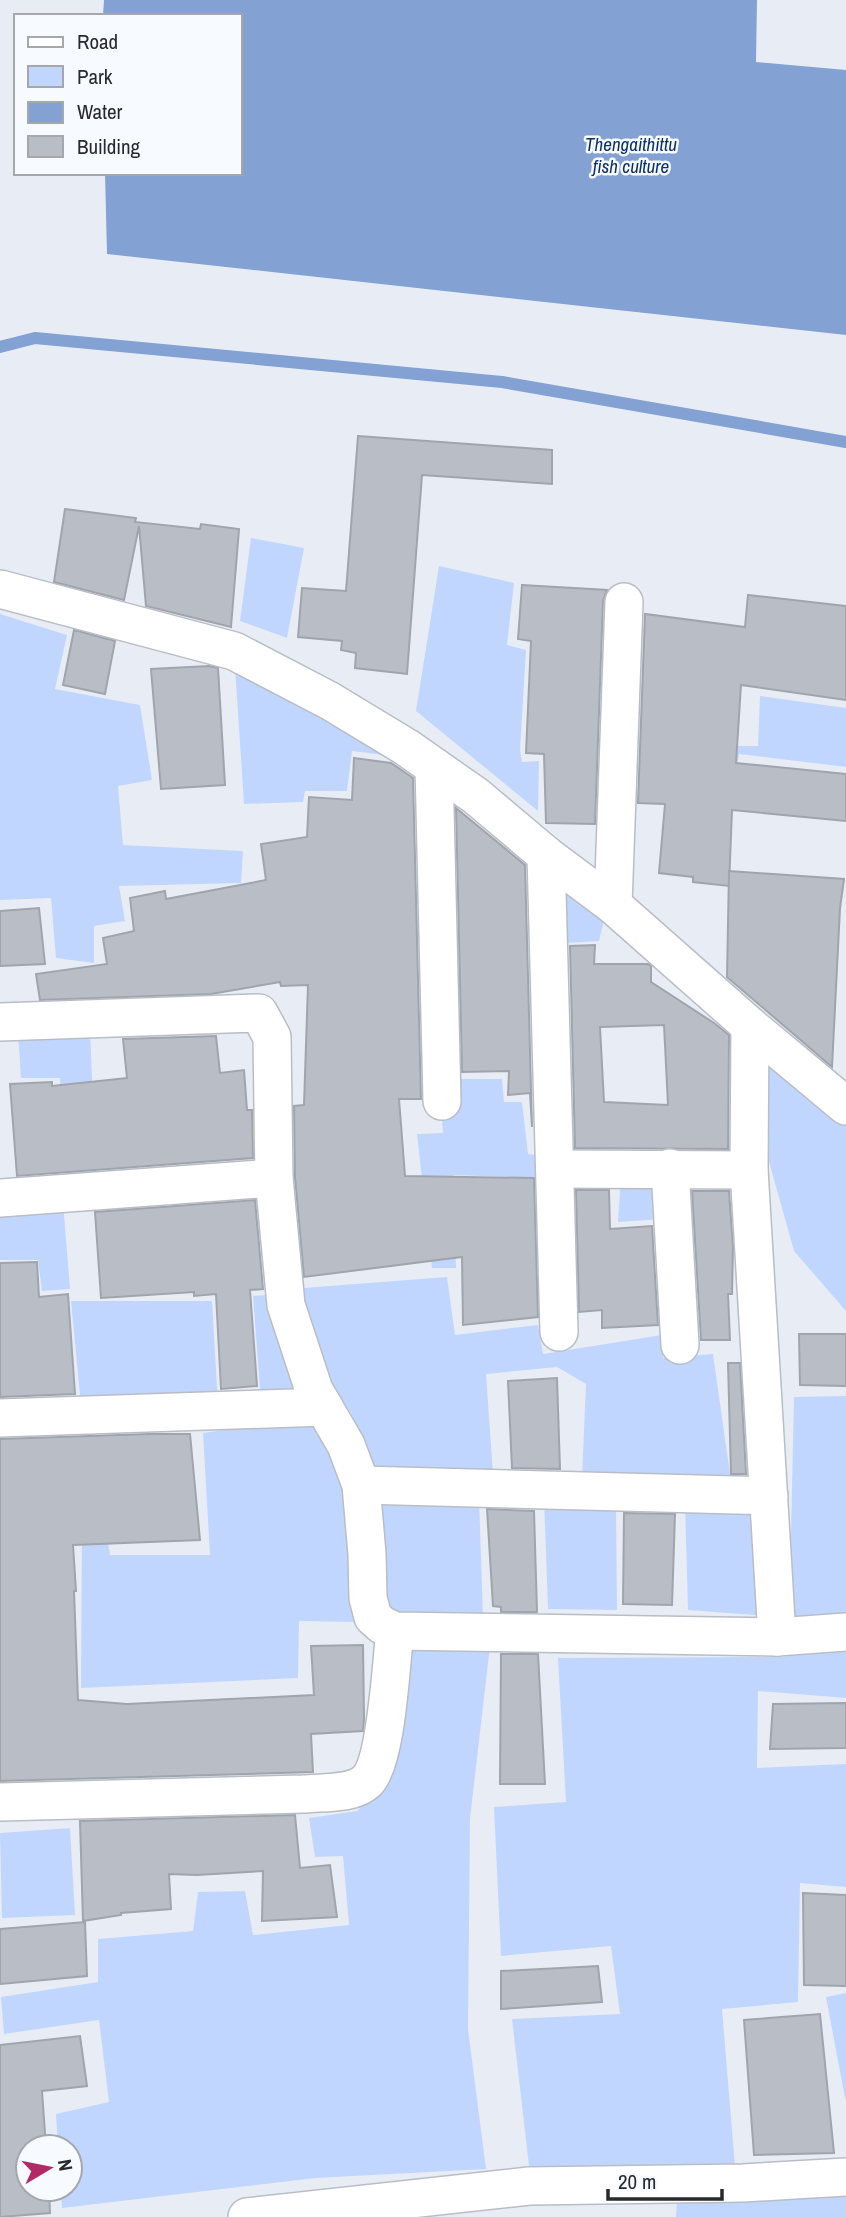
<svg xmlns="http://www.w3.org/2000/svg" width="846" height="2217" font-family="'Archivo Narrow',sans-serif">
  <rect width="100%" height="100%" fill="#e8edf5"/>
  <g fill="#c1d6fe">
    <path d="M251 538 304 548 287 638 240 621Z"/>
    <path d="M439 566 514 583 507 645 526 650 520 750 522 762 539 761 538 811 416 711Z"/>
    <path d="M0 614 67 635 55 689 140 705 152 780 118 786 123 845 243 851 241 883 119 886 125 921 94 926V963L56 958 51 898 0 900Z"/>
    <path d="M235 667 284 685 384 755 352 751 347 791H305L303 802 244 804Z"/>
    <path d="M760 696 846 708V767L739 754 733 794 668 746H758Z"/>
    <path d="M564 892 605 916 599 941 566 943Z"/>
    <path d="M90 1029 96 1177H64L60 1078H21L18 1034Z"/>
    <path d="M767 1054 846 1116V1311L794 1251 768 1158Z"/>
    <path d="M450 1079H502L504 1102H522L528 1154 545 1156 544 1178 453 1175 456 1268H432L417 1134 443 1133 441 1107Z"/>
    <path d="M621 1176 662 1179 663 1219 618 1222Z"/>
    <path d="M63 1202 70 1289 42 1291 38 1260H0V1212Z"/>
    <path d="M447 1277 455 1335 538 1325 543 1354 662 1335 663 1358 713 1354 731 1481 582 1476 586 1384 557 1367 486 1374 493 1474 369 1466 351 1413 329 1383 301 1302 303 1288Z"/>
    <path d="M278 1294 310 1400 261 1401 253 1296Z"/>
    <path d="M71 1301H212L218 1404 81 1406Z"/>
    <path d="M846 1396V1620L789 1625 794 1397Z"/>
    <path d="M313 1418 344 1488 358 1622 299 1621 298 1678 81 1688 82 1517 104 1515 110 1555H210L203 1433Z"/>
    <path d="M377 1495 479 1497 483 1617 385 1615Z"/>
    <path d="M544 1499 616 1501 617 1610 548 1609Z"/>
    <path d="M685 1504 760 1506 767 1616 688 1610Z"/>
    <path d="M408 1643 490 1646 470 1819 468 2029 486 2169 316 2178 62 2208 61 2189H70V2147H58L56 2114 109 2102 99 2020 4 2034 1 1997 98 1982V1939L193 1931 198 1892 245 1891 253 1935 349 1925 343 1856 315 1857 309 1818 357 1811 386 1782Z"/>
    <path d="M846 1650V1698L758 1691 757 1768 846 1764V1887L800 1883 798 2002 722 2009 735 2166H529L512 2019 620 2014 611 1946 501 1956 494 1807 566 1802 558 1658 782 1657Z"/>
    <path d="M70 1828 75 1915 2 1918 0 1833Z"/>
    <path d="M846 1993V2098H845L826 1997Z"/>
    <path d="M846 2187V2217H676L677 2202Z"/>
  </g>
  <path fill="#83a1d2" d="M104 0H757L756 62 846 70V335L107 254 105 173H240V16H103Z"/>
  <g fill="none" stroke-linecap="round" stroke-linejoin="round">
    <path stroke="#83a1d2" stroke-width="12" d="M0 347 35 338 502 382 846 442"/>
  </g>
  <g fill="#b9bdc6" stroke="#a0a5ad" stroke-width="2" fill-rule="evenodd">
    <path d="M358 436 552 450V484L422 475 407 674 355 668 356 653 341 650 342 641 298 637 302 588 346 591Z"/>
    <path d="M65 509 136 518 135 522 200 529 201 524 239 529 231 627 146 606 139 526 124 600 54 582Z"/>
    <path d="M522 585 607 590 603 601 595 824 546 823 544 754 526 753 531 641 518 639Z"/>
    <path d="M748 595 846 606V700L741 685 736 763 846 774V821L732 810 729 886 693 882V877L659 873 665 804 638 803 645 614 745 627Z"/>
    <path d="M74 630 115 641 105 694 63 685Z"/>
    <path d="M209 666 218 668 225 785 161 789 151 669Z"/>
    <path d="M354 758 391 763 413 778 421 1099H399L405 1176 534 1178 538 1317 463 1325 462 1257 304 1277 295 1177 294 1106 304 1105 308 985 281 986 280 982 211 994 40 1000 36 974 107 964 103 938 134 931 130 898 165 891 166 899 266 880 261 844 307 837 309 797 352 800Z"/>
    <path d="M456 808 525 865 532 1127 530 1093 508 1095 509 1071 462 1072Z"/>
    <path d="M729 871 844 879 840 908 832 1067 727 977Z"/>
    <path d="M39 908 45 964 0 966V911Z"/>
    <path d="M595 945 594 964H648L651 966V982L714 1023 729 1035 728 1149 575 1148 570 946ZM664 1025 668 1105 604 1102 600 1027Z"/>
    <path d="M216 1036 220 1073 244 1070 247 1110H252L253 1158 17 1176 10 1084 52 1082V1086L127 1078 123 1039Z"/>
    <path d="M576 1190H609L610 1229 652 1226 658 1325 602 1328V1310L579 1312Z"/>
    <path d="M692 1191H729L733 1247 732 1294H728L730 1340H701Z"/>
    <path d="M255 1200 263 1289 250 1290 257 1386 221 1389 216 1294 194 1296V1292L101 1298 95 1212Z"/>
    <path d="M37 1262 39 1297 68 1294 75 1394 0 1397V1263Z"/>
    <path d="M799 1334H846V1386L800 1385Z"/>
    <path d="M728 1363H740L746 1474H731Z"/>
    <path d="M557 1378 560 1469 512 1468 508 1381Z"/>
    <path d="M149 1434H190L200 1540 73 1545 76 1591H74L78 1700 127 1704 314 1695 311 1646 363 1645 364 1719 363 1731 311 1734 313 1772 0 1781V1439Z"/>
    <path d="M487 1509 534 1511 537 1612H501V1607L493 1606Z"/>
    <path d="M624 1513 675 1514 672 1605 623 1604Z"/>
    <path d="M501 1654H538L545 1784H500Z"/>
    <path d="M846 1703V1748L770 1749 773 1704Z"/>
    <path d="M295 1815 300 1868 330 1865 337 1917 262 1921 263 1871 197 1875 169 1874 171 1909 121 1913V1915L83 1921 80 1821Z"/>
    <path d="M803 1893 846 1895V1986L804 1985Z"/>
    <path d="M85 1922 87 1976 0 1984V1929Z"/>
    <path d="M598 1966 602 2002 501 2009V1971Z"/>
    <path d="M820 2014 834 2153 754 2155 744 2020Z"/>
    <path d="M80 2036 87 2086 42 2091 46 2147H28V2189H49L50 2213 0 2217V2045Z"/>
  </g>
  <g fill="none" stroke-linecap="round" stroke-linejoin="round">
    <g stroke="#b9bdc6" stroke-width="40">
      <g id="minor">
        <path d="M0 589 234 651 330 701 406 747 476 796 546 855 613 905 750 1026 846 1106"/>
        <path d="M434 767 442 1101"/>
        <path d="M546 855 559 1332"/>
        <path d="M613 905 624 602"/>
        <path d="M0 1022 259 1013 272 1037 274 1178 286 1305 314 1390 346 1445 361 1485 367 1554 368 1598 373 1617 382 1625 395 1631 777 1637 846 1632"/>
        <path d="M750 1026 749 1170 777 1637"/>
        <path d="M670 1168 680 1345"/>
        <path d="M555 1169 749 1170"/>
        <path d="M0 1198 274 1178"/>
        <path d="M0 1418 324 1407"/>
        <path d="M361 1485 769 1496"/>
        <path d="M0 1802 304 1794C322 1792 353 1795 367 1781 387 1761 391 1662 395 1631"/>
        <path d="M247 2217 529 2186 743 2183 846 2177"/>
      </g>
    </g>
    <use href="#minor" stroke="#fff" stroke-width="37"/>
  </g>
  <g text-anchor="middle" stroke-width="5" stroke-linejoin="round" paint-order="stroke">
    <g font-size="19" font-style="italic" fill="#0b306a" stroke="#f7faff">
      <text x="631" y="151">Thengaithittu<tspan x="631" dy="22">fish culture</tspan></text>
    </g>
  </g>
  <rect x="14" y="14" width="228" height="161" fill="#f7faff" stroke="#a4a7ab" stroke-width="2"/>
  <rect x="28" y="37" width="35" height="10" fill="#ffffff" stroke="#a4a7ab" stroke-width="2"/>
  <text x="77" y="49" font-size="21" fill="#282a2d">Road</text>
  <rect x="28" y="66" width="35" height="21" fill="#c1d6fe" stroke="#a4a7ab" stroke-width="2"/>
  <text x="77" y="84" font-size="21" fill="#282a2d">Park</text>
  <rect x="28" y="102" width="35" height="21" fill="#83a1d2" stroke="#a4a7ab" stroke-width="2"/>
  <text x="77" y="119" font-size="21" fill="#282a2d">Water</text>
  <rect x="28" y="136" width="35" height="21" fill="#b9bdc6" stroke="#a4a7ab" stroke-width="2"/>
  <text x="77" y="154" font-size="21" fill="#282a2d">Building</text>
  <g transform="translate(49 2168) rotate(80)"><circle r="33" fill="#f7faff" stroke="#a4a7ab" stroke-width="2"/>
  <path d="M0-5L12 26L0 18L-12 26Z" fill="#b32967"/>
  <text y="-10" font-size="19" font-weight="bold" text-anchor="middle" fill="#282a2d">N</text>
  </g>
  <path d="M608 2189v10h114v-10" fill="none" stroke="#282a2d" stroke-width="3.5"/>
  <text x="618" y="2189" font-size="21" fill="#282a2d" stroke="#f7faff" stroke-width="5" paint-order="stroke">20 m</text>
</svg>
